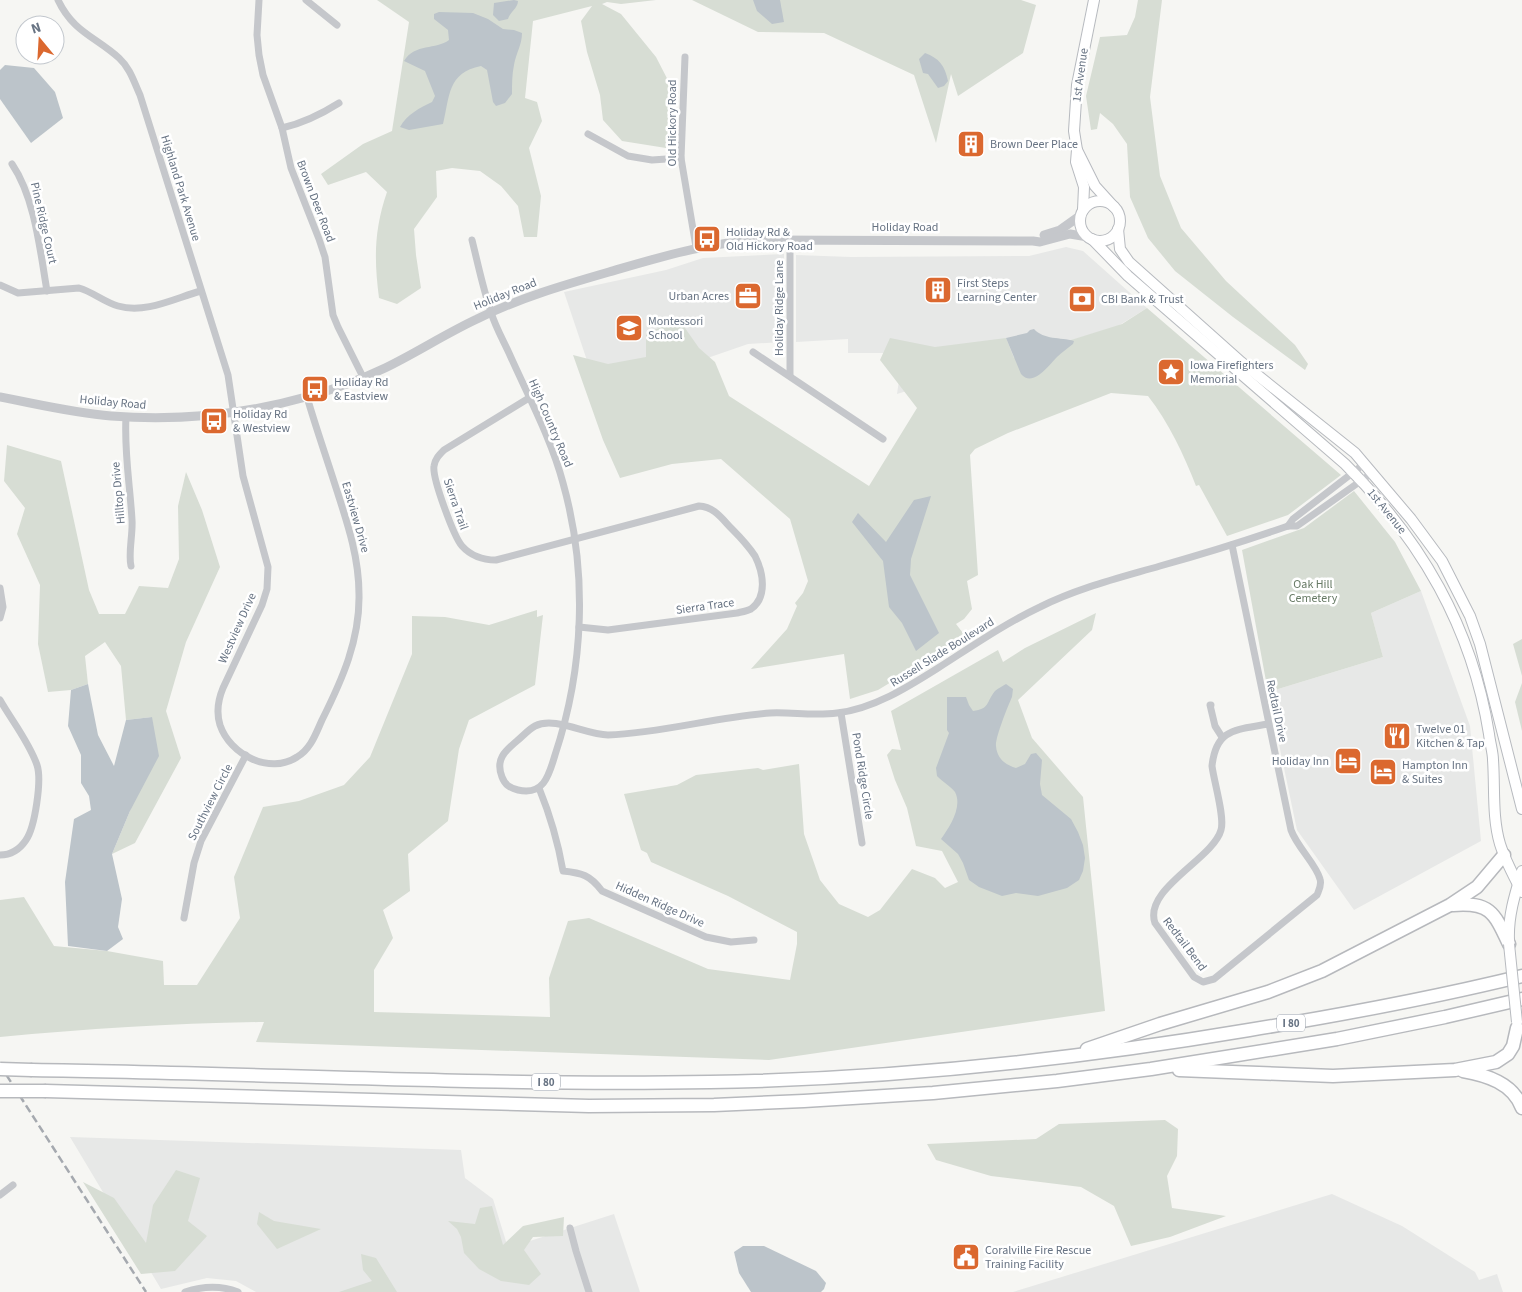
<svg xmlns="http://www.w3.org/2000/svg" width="1522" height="1292" font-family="'Source Sans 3',sans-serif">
  <rect width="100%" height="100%" fill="#f6f6f3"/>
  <g fill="#e7e8e7">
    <path d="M1066 247 1083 251 1147 308 1118 326 897 394 903 353H848V339L796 342V255L851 257 1029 256Z"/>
    <path d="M784 254 783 342 748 344 693 363 610 429 564 292 666 270 703 258Z"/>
    <path d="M1421 591 1470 726 1481 841 1354 910 1297 830 1268 692 1383 657 1371 613Z"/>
    <path d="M70 1137 461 1150 465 1178 493 1199 508 1248 614 1214 640 1292H256L236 1281 207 1278 161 1289Z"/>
    <path d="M1332 1194 1402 1226 1475 1272 1479 1280 1497 1274 1503 1292H1013Z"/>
  </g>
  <g fill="#d7ddd4">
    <path d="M377 0H656L621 4 607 2 602 4 621 14 656 57 673 90 666 148 622 141 603 120 600 95 587 52 581 21 592 6 533 21 525 98 537 102 542 121 529 148 541 196 537 237H524L518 206 501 186 480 171 452 168 436 171 437 197 414 229 416 255 421 288 397 304 379 298C374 259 374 230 387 192L366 172 328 185 321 174 363 144 392 131 409 22Z"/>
    <path d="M692 0H1021L1036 5 1023 53 958 96 951 74 936 143 914 75 824 33 758 32Z"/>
    <path d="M1138 0H1162L1150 97 1160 176 1181 228 1226 281 1295 345 1308 364 1305 370 1233 317 1175 271 1148 238 1130 197 1127 144 1113 124 1100 113 1097 129 1091 130 1086 96 1100 37 1127 35 1135 17Z"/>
    <path d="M1147 308 1341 475 1288 515 1227 536 1199 485 1196 486C1184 455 1169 423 1148 396L1111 393 1008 433 975 449 970 455 978 575 967 581 972 609 964 619 956 624 966 637 878 690 850 699 844 654 751 669 787 629 797 606 795 603 803 593 808 581 790 519 721 459 672 464 620 478 603 440 573 355 608 364 646 357V333L672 323 685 328 699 348 715 362 729 396 869 486 917 408 880 360 890 338 935 347 1006 338 1014 358 1122 324Z"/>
    <path d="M7 445 61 461 89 590 99 614H125L139 586 168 588 179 559 178 506 186 472 202 510 220 567 186 642 166 711 181 758 135 843 112 854 130 811 152 717 126 720 121 666 105 642 85 656 88 684 71 690 48 692 38 644 40 585 17 534 25 508 4 481Z"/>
    <path d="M1354 491 1395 542 1421 591 1371 613 1383 657 1268 692 1242 550 1304 528Z"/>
    <path d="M537 610V617L543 615 535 685 469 720 459 749 448 821 408 854 410 891 383 910 393 938 374 970V1012L550 1017 549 978 568 921 589 918 708 969 790 980 797 944V932L728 896 651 862 647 853 641 850 624 794 677 785 696 775 758 768 763 770 799 764 804 834 820 880 839 904 868 917 880 910 912 869 935 878 945 888 958 882 942 851 916 846 907 808 895 780 887 755 892 749 901 750 891 711 998 650 1003 662 1025 648 1096 613 1092 630 1018 700 1032 738 1083 797 1105 1011 769 1060 256 1042 264 1022C176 1023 88 1029 0 1037V900L24 897 54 946 107 951 163 961 164 985H197L240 918 234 877 263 807 299 801 344 785 370 757 412 654V616L445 617 489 625Z"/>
    <path d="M1522 639V676L1513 644Z"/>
    <path d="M1522 683V731L1515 702Z"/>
    <path d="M1165 1120 1178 1129 1177 1156 1167 1176 1172 1208 1226 1216 1170 1237 1131 1246 1114 1206 1081 1187 991 1176 936 1160 927 1144 1036 1139 1059 1124Z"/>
    <path d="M176 1170 200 1178 188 1221 207 1236 175 1271 141 1274 83 1182 114 1198 146 1243 153 1205Z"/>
    <path d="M492 1206 503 1245 523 1226 564 1217 563 1236 533 1237 524 1250 541 1274 529 1285 501 1281 479 1269 464 1253 461 1237 457 1229 448 1221 475 1224 480 1208Z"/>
    <path d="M259 1212 274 1221 321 1229 277 1249 257 1224Z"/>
    <path d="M361 1254 376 1258 397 1292H339L372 1281 363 1270Z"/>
  </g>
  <g fill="#bcc4ca">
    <path d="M514 0 518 1C518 8 510 12 508 19L499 21 493 15 494 3Z"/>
    <path d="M753 0H780L784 22 772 24 757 11Z"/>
    <path d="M439 12 473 13 488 19 503 29 514 30 522 33C522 45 516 53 514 65 512 74 512 84 512 94L505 103 496 106 493 102 487 70 481 66C447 73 450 96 443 124L409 130 400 127C407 114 420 108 432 102L435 96 425 71 404 61C415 43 436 50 449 40L448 30 434 19V14Z"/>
    <path d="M925 53C939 58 945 66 948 81L944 86 938 88 928 74 923 73 919 59Z"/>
    <path d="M5 65 34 68 55 92 63 118 31 143 0 99V70Z"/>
    <path d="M1034 329C1044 340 1060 337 1074 341L1073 344C1068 348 1062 352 1057 357 1049 365 1033 388 1021 374L1006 338 1027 333 1030 330Z"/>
    <path d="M931 496 911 559 910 575 939 633 916 651 902 623 889 607 883 561 852 522 858 513 886 542 914 500Z"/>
    <path d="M88 684 98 735 114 766 126 720 152 717 159 756 130 811 112 854 122 899 118 927 123 939 107 951 68 946 65 882 74 819 91 810 89 796 81 783V755L68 726 71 690Z"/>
    <path d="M1006 684 1013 689 1012 697C1008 706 995 738 996 746 997 759 1006 765 1016 768L1025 764 1031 754 1036 753 1042 760 1040 784 1042 795 1071 819 1078 832 1083 845 1085 858 1083 871 1079 880 1067 888 1038 896 1016 893 1002 896 979 887 969 880 963 863 958 854 941 839C949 828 963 807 955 792 951 787 942 781 937 776L936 768 949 733 947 730V697H966L969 705 973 711C990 709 986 702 995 691 998 688 1003 686 1006 684Z"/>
    <path d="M743 1246H764L816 1271 826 1283 824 1289 821 1292H751L739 1273 734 1252Z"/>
  </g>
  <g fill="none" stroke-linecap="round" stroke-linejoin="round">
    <g stroke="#b7babf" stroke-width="12">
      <g id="secondary">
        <path d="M1094 0 1077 85 1074 131 1077 150 1095 186 1114 207"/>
        <path d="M1077 150 1076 162 1084 187 1083 210"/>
        <circle cx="1100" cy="221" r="20"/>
        <path d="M1118 229 1120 249 1129 262 1241 362 1355 453 1411 519 1442 561 1470 616 1480 644 1522 809"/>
        <path d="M1092 239 1128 276 1345 464C1421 540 1472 627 1489 734 1490 743 1493 752 1493 760 1495 788 1492 817 1500 844 1505 860 1514 877 1522 892"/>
        <path d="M1509 940C1508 916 1515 894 1522 871"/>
      </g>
    </g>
    <g stroke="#b7b9bd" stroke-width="15">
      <g id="motorway">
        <path d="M1453 905C1490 902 1494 912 1509 944"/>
        <path d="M1087 1049 1160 1024 1268 992 1322 971 1450 905 1477 887 1504 855"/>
        <path d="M32 1070C258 1073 484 1086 710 1082 891 1079 1071 1060 1249 1030 1341 1015 1432 998 1522 976"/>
        <path d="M1179 1070 1333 1076 1455 1070 1496 1062 1508 1054 1513 1046 1517 1028"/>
        <path d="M1463 1071C1486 1075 1513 1083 1522 1108"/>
        <path d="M46 1091 589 1106 714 1105 804 1101 933 1093 1057 1081 1151 1069 1337 1039 1445 1017 1522 999"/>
      </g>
    </g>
    <g stroke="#c5c7cb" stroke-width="7">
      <path d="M58 0C73 32 96 37 119 58 130 68 134 82 140 95L228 375 243 476 268 567 267 589 262 605 223 688C218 700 216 712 220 725 230 755 270 775 297 757 311 749 316 733 322 720 342 680 360 640 359 594 359 558 348 525 337 491 327 459 316 428 307 397"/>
      <path d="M259 0 257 35 259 55 263 75 282 128 291 168 319 239 325 257 333 315 338 327 363 377"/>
      <path d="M306 0 337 25"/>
      <path d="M685 57 681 158 696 247"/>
      <path d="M282 128C304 123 320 115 339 103"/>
      <path d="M588 134 628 156 652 160 681 158"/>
      <path d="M12 164C35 198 40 250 47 291"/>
      <path d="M472 240C478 264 483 289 491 312 495 326 503 340 509 353 528 396 551 438 563 483 588 572 584 668 555 755 549 775 544 796 518 790 510 788 505 785 502 777 495 759 505 751 518 740 523 736 529 729 535 726 555 716 586 735 608 735 662 733 716 717 770 713 792 712 814 716 837 713 873 709 908 687 938 668 971 647 1004 624 1040 607 1078 588 1119 578 1160 566 1203 554 1245 541 1288 526H1297L1372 473"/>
      <path d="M790 240V376"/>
      <path d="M0 285 18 293 79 288C93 292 104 302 118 306 146 314 175 298 201 291"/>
      <path d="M753 352 883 439"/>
      <path d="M529 398 444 450C439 455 435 459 434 466 432 478 454 537 462 546 471 556 482 560 496 560L699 506C715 507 722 519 732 529 740 537 749 547 755 556 763 572 768 597 751 609 747 611 741 612 737 613L608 630 579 627"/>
      <path d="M126 417C124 452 130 485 132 520 133 534 128 554 131 566"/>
      <path d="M1288 526 1293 519 1364 464"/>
      <path d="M1232 545 1291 830C1297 847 1316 864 1320 879 1322 885 1319 890 1317 895L1214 979 1203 982 1194 977 1155 923C1143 889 1213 859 1221 830 1225 817 1214 782 1212 766 1216 728 1236 730 1268 724"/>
      <path d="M0 588 3 607 0 618"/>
      <path d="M0 700C12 721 29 742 37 765 42 780 35 827 26 840 20 849 11 855 0 855"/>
      <path d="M1211 705H1210L1215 726 1222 737"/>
      <path d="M841 713 862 843"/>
      <path d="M539 788C550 815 558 842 563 871 582 873 590 875 602 891L706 937 731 942 754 940"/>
      <path d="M184 918 194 863 201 841 246 755"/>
      <path d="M0 1195 13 1185"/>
      <path d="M570 1228 576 1251 589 1292"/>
      <path d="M185 1292C203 1286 220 1285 238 1292"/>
    </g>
    <g stroke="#c5c7cb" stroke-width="9">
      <path d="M1044 235 1060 230 1081 215"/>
      <path d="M0 397C37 404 74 413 111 416 176 421 242 415 306 397 332 390 360 380 385 368 416 353 445 334 477 319 519 298 564 285 609 272 664 256 708 242 766 240L1033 241 1040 242 1070 234 1088 237"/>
    </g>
    <use href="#secondary" stroke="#fff" stroke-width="10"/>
    <use href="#motorway" stroke="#fff" stroke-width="12"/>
    <path stroke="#a5a9af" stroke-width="2.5" stroke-dasharray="8 4" stroke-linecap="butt" d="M0 1065 146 1292"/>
    <g stroke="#b7babf" stroke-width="12" stroke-linecap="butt">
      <path id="secondary-bridge" d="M1509 944 1517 1022"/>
    </g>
    <g stroke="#b7b9bd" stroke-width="15" stroke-linecap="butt">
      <g id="motorway-bridge">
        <path d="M0 1069 32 1070"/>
        <path d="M0 1091H46"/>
      </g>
    </g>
    <use href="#secondary-bridge" stroke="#fff" stroke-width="10"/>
    <use href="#motorway-bridge" stroke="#fff" stroke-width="12"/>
  </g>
  <defs>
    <g id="building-square" transform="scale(1.4375)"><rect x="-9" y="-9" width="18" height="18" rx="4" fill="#db682f" stroke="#fff"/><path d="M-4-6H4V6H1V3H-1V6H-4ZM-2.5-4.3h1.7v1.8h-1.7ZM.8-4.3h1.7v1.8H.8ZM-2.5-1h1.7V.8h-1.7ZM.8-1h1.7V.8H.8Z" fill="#fff"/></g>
    <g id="bus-square" transform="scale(1.4375)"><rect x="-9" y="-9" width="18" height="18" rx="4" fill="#db682f" stroke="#fff"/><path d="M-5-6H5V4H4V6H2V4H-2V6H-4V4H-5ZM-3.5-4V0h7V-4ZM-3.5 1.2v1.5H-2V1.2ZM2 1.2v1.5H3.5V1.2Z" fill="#fff"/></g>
    <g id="office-square" transform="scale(1.4375)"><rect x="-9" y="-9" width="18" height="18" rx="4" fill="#db682f" stroke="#fff"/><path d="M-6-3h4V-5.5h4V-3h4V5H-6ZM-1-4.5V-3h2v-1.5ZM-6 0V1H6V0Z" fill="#fff"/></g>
    <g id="bank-square" transform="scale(1.4375)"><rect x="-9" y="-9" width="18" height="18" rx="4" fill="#db682f" stroke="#fff"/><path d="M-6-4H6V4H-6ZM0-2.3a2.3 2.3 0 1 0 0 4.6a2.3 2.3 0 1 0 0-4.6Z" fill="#fff"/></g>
    <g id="school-square" transform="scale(1.4375)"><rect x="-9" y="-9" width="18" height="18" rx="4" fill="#db682f" stroke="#fff"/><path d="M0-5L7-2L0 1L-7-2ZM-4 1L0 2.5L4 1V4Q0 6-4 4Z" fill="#fff"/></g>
    <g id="sight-square" transform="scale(1.4375)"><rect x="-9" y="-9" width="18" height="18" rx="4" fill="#db682f" stroke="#fff"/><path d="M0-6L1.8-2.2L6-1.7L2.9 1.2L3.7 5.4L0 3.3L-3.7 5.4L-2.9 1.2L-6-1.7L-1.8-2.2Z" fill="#fff"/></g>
    <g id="restaurant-square" transform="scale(1.4375)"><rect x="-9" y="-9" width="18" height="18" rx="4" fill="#db682f" stroke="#fff"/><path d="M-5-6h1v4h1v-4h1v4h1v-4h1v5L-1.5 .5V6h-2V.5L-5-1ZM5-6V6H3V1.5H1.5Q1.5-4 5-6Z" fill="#fff"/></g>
    <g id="hotel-square" transform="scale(1.4375)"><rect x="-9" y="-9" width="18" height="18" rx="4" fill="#db682f" stroke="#fff"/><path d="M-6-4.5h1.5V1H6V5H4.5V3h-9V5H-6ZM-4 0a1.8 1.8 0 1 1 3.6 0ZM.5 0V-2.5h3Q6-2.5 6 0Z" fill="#fff"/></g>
    <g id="civic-square" transform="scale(1.4375)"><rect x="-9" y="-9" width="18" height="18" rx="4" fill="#db682f" stroke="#fff"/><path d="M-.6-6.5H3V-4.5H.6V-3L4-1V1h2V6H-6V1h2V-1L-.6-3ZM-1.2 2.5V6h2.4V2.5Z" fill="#fff"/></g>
  </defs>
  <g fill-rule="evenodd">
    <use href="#building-square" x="971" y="144"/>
    <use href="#bus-square" x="707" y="239"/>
    <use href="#building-square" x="938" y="290"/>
    <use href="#office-square" x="748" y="296"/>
    <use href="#bank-square" x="1082" y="299"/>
    <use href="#school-square" x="629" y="328"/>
    <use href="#sight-square" x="1171" y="372"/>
    <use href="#bus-square" x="315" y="389"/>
    <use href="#bus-square" x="214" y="421"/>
    <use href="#restaurant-square" x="1397" y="736"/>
    <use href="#hotel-square" x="1348" y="761"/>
    <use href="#hotel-square" x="1383" y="772"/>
    <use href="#civic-square" x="966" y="1257"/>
  </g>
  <g text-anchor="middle" stroke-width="5" stroke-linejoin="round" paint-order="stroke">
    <g fill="#fff" stroke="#959da8" stroke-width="1">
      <rect x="1277" y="1014.5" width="28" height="17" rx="4"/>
      <rect x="532" y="1073.5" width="28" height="17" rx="4"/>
    </g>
    <g font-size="11" font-weight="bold" fill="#677383">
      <text x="1291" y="1027">I 80</text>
      <text x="546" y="1086">I 80</text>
    </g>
    <g font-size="12" fill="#677383" stroke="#fff">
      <text transform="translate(1080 75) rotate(-82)" y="4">1st Avenue</text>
      <text transform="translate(672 123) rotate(-90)" y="4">Old Hickory Road</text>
      <text transform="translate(181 188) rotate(73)" y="4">Highland Park Avenue</text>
      <text transform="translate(316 201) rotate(69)" y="4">Brown Deer Road</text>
      <text transform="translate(44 223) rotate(77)" y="4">Pine Ridge Court</text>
      <text x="905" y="231">Holiday Road</text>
      <text transform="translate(505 294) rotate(-22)" y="4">Holiday Road</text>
      <text transform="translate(779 308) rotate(-90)" y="4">Holiday Ridge Lane</text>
      <text transform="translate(113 402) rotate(5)" y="4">Holiday Road</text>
      <text transform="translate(551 423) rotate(67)" y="4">High Country Road</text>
      <text transform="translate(118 493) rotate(-95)" y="4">Hilltop Drive</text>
      <text transform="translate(456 504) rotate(71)" y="4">Sierra Trail</text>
      <text transform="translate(1387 511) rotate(51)" y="4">1st Avenue</text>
      <text transform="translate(356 517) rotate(74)" y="4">Eastview Drive</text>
      <text transform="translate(705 606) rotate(-8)" y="4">Sierra Trace</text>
      <text transform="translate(237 628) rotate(-66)" y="4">Westview Drive</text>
      <text transform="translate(942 652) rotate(-32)" y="4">Russell Slade Boulevard</text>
      <text transform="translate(1277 711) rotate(78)" y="4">Redtail Drive</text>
      <text transform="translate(863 776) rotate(81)" y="4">Pond Ridge Circle</text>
      <text transform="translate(210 802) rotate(-63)" y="4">Southview Circle</text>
      <text transform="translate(660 904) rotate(24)" y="4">Hidden Ridge Drive</text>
      <text transform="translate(1185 944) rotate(53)" y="4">Redtail Bend</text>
    </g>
    <g font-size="12" fill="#677383" stroke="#fff" text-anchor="start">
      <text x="990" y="148">Brown Deer Place</text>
      <text x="726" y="236">Holiday Rd &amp;<tspan x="726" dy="14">Old Hickory Road</tspan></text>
      <text x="957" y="287">First Steps<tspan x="957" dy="14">Learning Center</tspan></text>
      <text x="729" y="300" text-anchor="end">Urban Acres</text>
      <text x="1101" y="303">CBI Bank &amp; Trust</text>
      <text x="648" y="325">Montessori<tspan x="648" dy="14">School</tspan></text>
      <text x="1190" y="369">Iowa Firefighters<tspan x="1190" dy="14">Memorial</tspan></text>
      <text x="334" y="386">Holiday Rd<tspan x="334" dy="14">&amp; Eastview</tspan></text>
      <text x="233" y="418">Holiday Rd<tspan x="233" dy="14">&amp; Westview</tspan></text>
      <text x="1416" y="733">Twelve 01<tspan x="1416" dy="14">Kitchen &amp; Tap</tspan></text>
      <text x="1329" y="765" text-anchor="end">Holiday Inn</text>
      <text x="1402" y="769">Hampton Inn<tspan x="1402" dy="14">&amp; Suites</tspan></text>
      <text x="985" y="1254">Coralville Fire Rescue<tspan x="985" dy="14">Training Facility</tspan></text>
    </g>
    <g font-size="12" fill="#677a65" stroke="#fff">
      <text x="1313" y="588">Oak Hill<tspan x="1313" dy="14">Cemetery</tspan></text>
    </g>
  </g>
  <g transform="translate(40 40) rotate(342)"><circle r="24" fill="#ffffff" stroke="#c2c7cd"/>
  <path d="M0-4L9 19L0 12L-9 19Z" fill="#db682f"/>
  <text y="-8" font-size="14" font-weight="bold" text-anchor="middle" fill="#677383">N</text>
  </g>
</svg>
